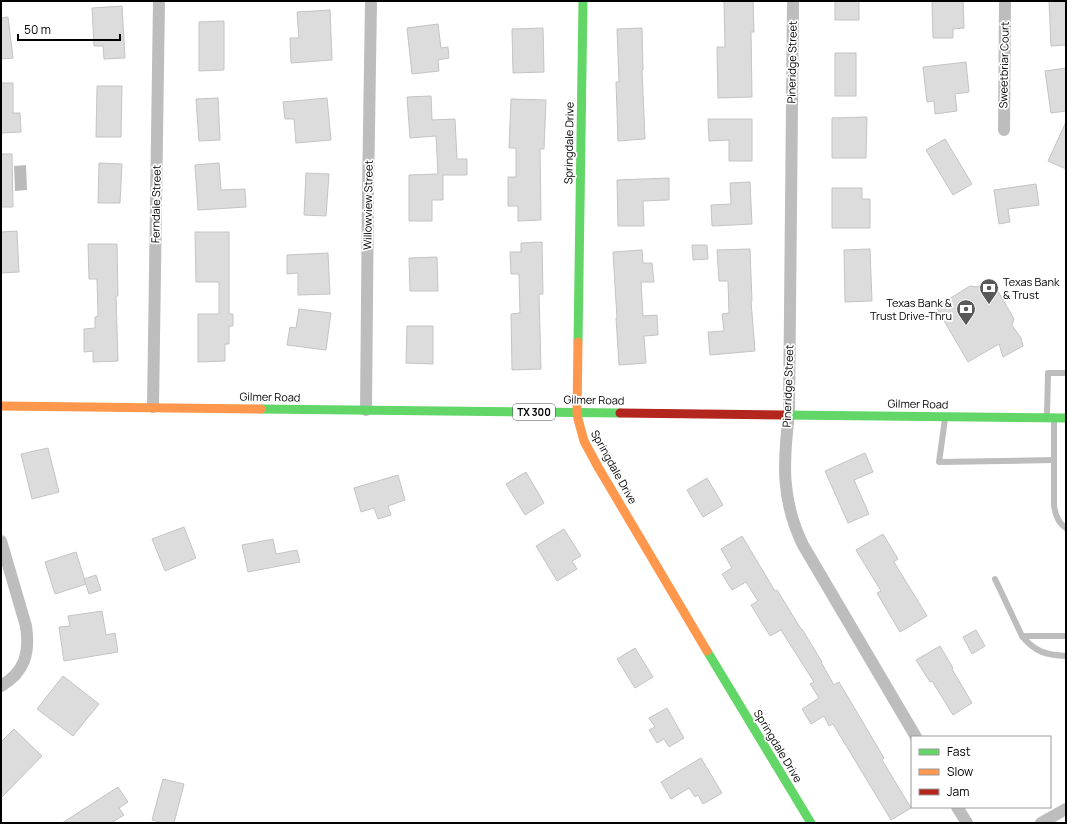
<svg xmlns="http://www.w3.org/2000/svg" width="1067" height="824" font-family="Manrope,sans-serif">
  <rect width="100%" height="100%" fill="#fff"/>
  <path fill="#bababa" d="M26 165 27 190 15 191 14 166Z"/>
  <g fill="#dcdcdc" stroke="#c4c4c4">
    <path d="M724 1H753L754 32H751L752 97 718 98 717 47H725Z"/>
    <rect x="835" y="1" width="24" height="19"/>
    <path d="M932 1H963L964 28 953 29V38H933Z"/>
    <path d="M1049 1H1066V45L1051 46Z"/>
    <path d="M122 6 125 58 104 59 103 46H94L92 8Z"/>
    <path d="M330 10 332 60 291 63 290 38H299L297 12Z"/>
    <path d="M8 17 13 58 1 59V18Z"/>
    <path d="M224 21V70L199 71V22Z"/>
    <path d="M438 24 441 48 448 47 449 58 438 60 439 71 412 74 407 28Z"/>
    <path d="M543 28 544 72 513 73 512 29Z"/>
    <path d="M642 28 643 70H642L645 139 618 141 616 82H619L617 29Z"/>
    <rect x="835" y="53" width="21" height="43"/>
    <path d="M966 62 969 92 955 94 957 111 935 114 934 101 927 102 923 67Z"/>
    <path d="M1066 68V111L1051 113 1045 71Z"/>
    <path d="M1 83H13V113H20L21 132 1 133Z"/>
    <path d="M97 86H122L121 137H96Z"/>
    <path d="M431 96 432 120 455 119 457 159H467V175H443V200H432V221H409V175L438 174 436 136 410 138 407 97Z"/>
    <path d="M218 98 220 140 199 141 196 99Z"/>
    <path d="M327 98 331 140 296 143 294 119H285L283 102Z"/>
    <path d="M511 99 546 100 544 149H540L541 220 518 221V206H508V177H516V148H509Z"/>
    <path d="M867 117 866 158H832V118Z"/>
    <path d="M708 119H752V161H729V140L709 141Z"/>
    <path d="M1066 122V169L1048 161Z"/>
    <path d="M945 139 972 184 953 195 926 150Z"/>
    <path d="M1 154H12L13 207H1Z"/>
    <path d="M99 163 122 164 120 203H98Z"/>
    <path d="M219 163 221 190 245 189 246 207 198 210 195 165Z"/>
    <path d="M306 173 329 174 326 216 304 215Z"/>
    <path d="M669 178V200L643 201 644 226H618L617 180Z"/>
    <path d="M750 182 752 224 712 226 711 205 731 204 730 183Z"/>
    <path d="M1036 184 1039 205 1008 209 1010 222 999 224 994 190Z"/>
    <path d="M832 188H862V199H870V228H832Z"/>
    <path d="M17 231 19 272 1 273V232Z"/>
    <path d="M195 232H229V314H233V326H229V344H225V361L198 362V314H219V282H196Z"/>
    <path d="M542 242 543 294H539L541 369 512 370 511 314 520 313 519 274H511L510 252H521V243Z"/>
    <path d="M88 244H117L118 296H116L118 361 93 362V351L84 352V329L95 328V317L98 316 97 279H89Z"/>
    <path d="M692 245H707L708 259 693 260Z"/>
    <path d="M750 249 752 301H751L755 351 710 355 708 332 724 331 722 314 729 313 728 281H719L717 250Z"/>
    <path d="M870 249 872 301 845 302 844 250Z"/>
    <path d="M642 250 643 263H652L654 282H641L643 316 657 315 658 335 644 336 646 363 619 365 616 318H617L613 252Z"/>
    <path d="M328 253 330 294 298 295V273L287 274V255Z"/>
    <path d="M437 257 438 291H410L409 258Z"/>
    <path d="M991 279 1014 319 1012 325 1021 338 1023 346 1003 357 999 344 968 362 936 307 970 286 977 287Z"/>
    <path d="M299 309 331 313 326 350 287 345 290 327 296 328Z"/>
    <path d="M407 326H433V364L406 363Z"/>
    <path d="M48 448 59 492 32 499 21 454Z"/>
    <path d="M865 453 873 472 854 480 869 514 848 523 825 471Z"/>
    <path d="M526 472 544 503 525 515 506 484Z"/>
    <path d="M398 475 405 500 388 506 391 515 378 519 374 508 361 512 354 488Z"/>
    <path d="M707 478 723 505 703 517 687 490Z"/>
    <path d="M184 527 196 558 165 571 152 539Z"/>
    <path d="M564 529 581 556 572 561 577 569 557 581 536 546Z"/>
    <path d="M883 534 898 559 894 562 927 616 900 632 877 593 881 591 856 550Z"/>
    <path d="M742 536 775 591 777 590 801 629H802L822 662H821L834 685 839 682 884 758 882 760 911 808 891 820 833 724 829 726 824 716 811 724 802 709 819 698 810 684 814 682 781 630 770 636 751 605 758 601 746 582 732 590 722 574 732 568 721 549Z"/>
    <path d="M273 539 276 554 297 550 300 562 248 572 242 545Z"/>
    <path d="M76 552 86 584 55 594 45 562Z"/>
    <path d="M96 575 101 590 89 594 84 579Z"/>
    <path d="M102 611 106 635 115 633 118 652 64 661 59 627 70 626 68 616Z"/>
    <path d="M976 630 985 646 972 654 963 637Z"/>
    <path d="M940 646 953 668 952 669 972 703 953 715 932 681 930 682 916 660Z"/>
    <path d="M635 648 653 677 635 688 617 659Z"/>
    <path d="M63 676 99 704 73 736 37 709Z"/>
    <path d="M667 708 684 738 669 747 664 739 657 743 649 730 655 727 649 718Z"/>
    <path d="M14 729 42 756 1 798V742Z"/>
    <path d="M701 758 722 793 703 804 698 795 695 797 689 788 671 799 661 782Z"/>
    <path d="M163 779 184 784 174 823H163L152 820Z"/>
    <path d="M118 787 128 802 119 808 124 815 111 823H62Z"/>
  </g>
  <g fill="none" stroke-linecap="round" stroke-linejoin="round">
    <g stroke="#bdbdbd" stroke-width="6">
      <path d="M1047 415 1048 373H1066"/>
      <path d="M945 419 939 462 1054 460"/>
      <path d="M1054 419V505C1055 514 1058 523 1066 528"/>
      <path d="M995 579 1022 636C1035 652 1046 655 1066 656"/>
      <path d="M1022 636H1066"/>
    </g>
    <g stroke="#bdbdbd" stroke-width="12">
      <path d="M793 1 789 414C783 462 781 500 803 545L916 737"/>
      <path d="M1004 130 1005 1"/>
      <path d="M153 407 159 1"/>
      <path d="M366 410 368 193 371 1"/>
      <path d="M1 541 26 626C30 653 25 672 1 686"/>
      <path d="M957 807 967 823"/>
      <path d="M1041 823 1066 809"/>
    </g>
    <g stroke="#63d668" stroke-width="9">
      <path d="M578 342 583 1"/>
      <path d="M261 409 620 413"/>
      <path d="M784 415 1066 418"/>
      <path d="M707 651 811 823"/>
    </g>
    <g stroke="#ff974d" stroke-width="9">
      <path d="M578 342 577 412 578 419 584 441 598 467 707 651"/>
      <path d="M1 406 261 409"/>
    </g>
    <path stroke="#b3261e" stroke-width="9" d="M620 413 784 415"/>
  </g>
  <defs>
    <g id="bank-pin" transform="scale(1)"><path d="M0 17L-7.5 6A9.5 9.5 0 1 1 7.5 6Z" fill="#595959" stroke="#fff"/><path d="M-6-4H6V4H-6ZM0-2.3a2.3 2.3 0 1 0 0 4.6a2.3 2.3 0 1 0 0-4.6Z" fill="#fff"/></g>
  </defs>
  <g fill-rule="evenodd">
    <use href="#bank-pin" x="989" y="288"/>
    <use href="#bank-pin" x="966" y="309"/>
  </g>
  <g text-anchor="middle" stroke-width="3.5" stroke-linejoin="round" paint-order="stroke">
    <rect fill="#fff" stroke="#4c4c4c" stroke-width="1" x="513" y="404" width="42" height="16" rx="3"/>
    <g font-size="10" font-weight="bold" fill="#000">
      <text x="534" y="416">TX 300</text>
    </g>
    <g font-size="11" fill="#000" stroke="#fff">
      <text transform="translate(792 62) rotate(-89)" y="4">Pineridge Street</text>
      <text transform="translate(1004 65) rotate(-89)" y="4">Sweetbriar Court</text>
      <text transform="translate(569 143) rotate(-89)" y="4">Springdale Drive</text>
      <text transform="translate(156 204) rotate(-89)" y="4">Ferndale Street</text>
      <text transform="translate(368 205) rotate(-89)" y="4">Willowview Street</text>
      <text transform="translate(788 386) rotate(-88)" y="4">Pineridge Street</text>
      <text transform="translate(270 397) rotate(1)" y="4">Gilmer Road</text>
      <text transform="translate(594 400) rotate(1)" y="4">Gilmer Road</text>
      <text transform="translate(918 404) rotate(1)" y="4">Gilmer Road</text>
      <text transform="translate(614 467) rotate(61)" y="4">Springdale Drive</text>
      <text transform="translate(778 746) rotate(59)" y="4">Springdale Drive</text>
    </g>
    <g font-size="11" fill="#000" stroke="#fff" text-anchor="start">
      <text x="1003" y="286">Texas Bank<tspan x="1003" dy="13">&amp; Trust</tspan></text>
      <text x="952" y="307" text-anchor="end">Texas Bank &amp;<tspan x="952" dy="13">Trust Drive-Thru</tspan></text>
    </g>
  </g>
  <rect width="1067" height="824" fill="none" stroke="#000000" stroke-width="4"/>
  <rect x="911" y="736" width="140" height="72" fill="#ffffff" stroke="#999999"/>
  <rect x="919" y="749" width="20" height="6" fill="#63d668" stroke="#999999"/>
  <text x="947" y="756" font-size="12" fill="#000000">Fast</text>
  <rect x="919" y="769" width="20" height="6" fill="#ff974d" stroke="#999999"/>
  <text x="947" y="776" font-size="12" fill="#000000">Slow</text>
  <rect x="919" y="789" width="20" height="6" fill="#b3261e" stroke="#999999"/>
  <text x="947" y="796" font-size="12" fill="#000000">Jam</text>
  <path d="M18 34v6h102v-6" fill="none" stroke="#000000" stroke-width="2"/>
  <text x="24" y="34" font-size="12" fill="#000000" stroke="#ffffff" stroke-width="3" paint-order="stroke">50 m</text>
</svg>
